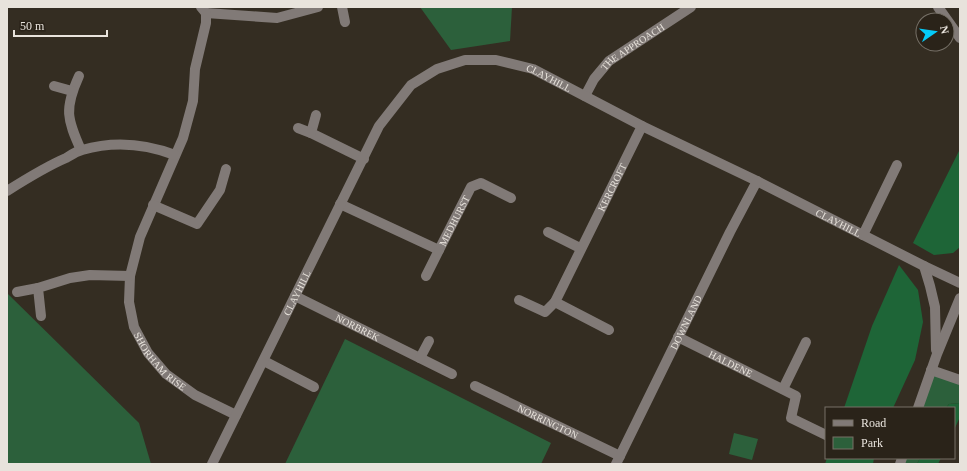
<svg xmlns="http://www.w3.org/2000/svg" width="967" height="471" font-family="'Times New Roman',serif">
  <rect width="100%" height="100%" fill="#342d22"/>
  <g fill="#2c603b">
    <path d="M420 7H512L510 41 451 50Z"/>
    <path d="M7 293 139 423 151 464H7Z"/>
    <path d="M345 339 551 443 541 464H285Z"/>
    <path d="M931 370 960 380V403L949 404 946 408H918Z"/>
    <path d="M734 433 758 439 752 460 729 454Z"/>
    <path d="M902 458H920L917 464H900Z"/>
  </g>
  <g fill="#1e6537">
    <path d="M960 149V247L953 253 934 255 913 243Z"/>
    <path d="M899 265 918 290 923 322 915 360 893 408H844L872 326Z"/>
    <path d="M960 403V417L954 430V408H946L949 404Z"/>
    <path d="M827 458H874L873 464H825Z"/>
    <path d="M920 458H941L938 464H917Z"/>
  </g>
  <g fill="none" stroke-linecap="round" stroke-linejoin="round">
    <g stroke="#817a77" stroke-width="10">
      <path d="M201 7 206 13 277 18 318 7"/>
      <path d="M342 7 345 22"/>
      <path d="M938 7 960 38"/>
      <path id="s1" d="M206 13V23L195 69 193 101 183 138 140 237 130 276 129 302 134 327 148 353 166 374 195 395 236 415"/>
      <path d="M79 76C64 109 67 119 81 150"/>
      <path d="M54 86 72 91"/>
      <path id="s2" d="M585 96 594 79 609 61 691 7"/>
      <path d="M316 115 311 133 364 159"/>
      <path d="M298 128 311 133"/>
      <path d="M7 191C26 179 45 167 66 158 71 155 77 151 82 150 113 141 146 144 175 155"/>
      <path d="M340 204 439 250 426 276"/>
      <path d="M153 205 197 224 220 190 226 169"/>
      <path d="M548 232 580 248"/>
      <path d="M863 235 897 165"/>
      <path id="s3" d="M439 250 471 187 481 183 511 198"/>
      <path d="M924 266 930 286 935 307 936 350"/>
      <path d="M17 292 38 288"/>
      <path id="s4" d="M295 296 452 374"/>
      <path d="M519 300 545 312 555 302"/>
      <path d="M41 316 38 288 70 278 90 275 130 276"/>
      <path id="s5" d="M609 330 555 302 642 126"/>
      <path id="s6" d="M678 337 796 396 791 418 826 435"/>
      <path d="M420 358 429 341"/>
      <path d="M264 361 314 387"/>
      <path d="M931 370 960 380"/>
      <path id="s7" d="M475 386 620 456"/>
      <path d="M783 389 806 342"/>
      <path d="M918 408 937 354 960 298"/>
      <path id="s8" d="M212 464 379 126 411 85 437 69 465 60H496L533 69 642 126 757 181 924 266 960 283"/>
      <path id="s9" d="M616 464 730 232 757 181"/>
      <path d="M900 464 902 458"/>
    </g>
  </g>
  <g text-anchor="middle" stroke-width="3.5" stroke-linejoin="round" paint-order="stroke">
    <g font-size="10" fill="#e8e3dc" stroke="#2a2319">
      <text dy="4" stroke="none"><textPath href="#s2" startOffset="70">THE APPROACH</textPath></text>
      <text dy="4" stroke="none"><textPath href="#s8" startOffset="576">CLAYHILL</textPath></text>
      <text dy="4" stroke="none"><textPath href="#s5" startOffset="189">KERCROFT</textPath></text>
      <text dy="4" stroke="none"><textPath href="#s3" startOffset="33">MEDHURST</textPath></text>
      <text dy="4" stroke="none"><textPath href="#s8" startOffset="900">CLAYHILL</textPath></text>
      <text dy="4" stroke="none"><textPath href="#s8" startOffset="191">CLAYHILL</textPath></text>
      <text dy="4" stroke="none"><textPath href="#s9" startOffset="158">DOWNLAND</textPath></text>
      <text dy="4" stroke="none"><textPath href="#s4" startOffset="70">NORBREK</textPath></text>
      <text dy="4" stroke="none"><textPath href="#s1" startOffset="371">SHORHAM RISE</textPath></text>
      <text dy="4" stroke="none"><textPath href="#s6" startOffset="59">HALDENE</textPath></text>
      <text dy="4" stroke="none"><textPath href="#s7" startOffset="81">NORRINGTON</textPath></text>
    </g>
  </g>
  <rect width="967" height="471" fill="none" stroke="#e8e3dc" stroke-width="16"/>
  <rect x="825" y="407" width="130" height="52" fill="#2a2319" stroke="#767067"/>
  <rect x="833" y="420" width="20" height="6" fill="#817a77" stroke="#767067"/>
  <text x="861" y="427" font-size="12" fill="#e8e3dc">Road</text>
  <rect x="833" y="437" width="20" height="12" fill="#2c603b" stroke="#767067"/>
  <text x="861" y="447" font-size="12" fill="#e8e3dc">Park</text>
  <g transform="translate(935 32) rotate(77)"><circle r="19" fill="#2a2319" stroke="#767067"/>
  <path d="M0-3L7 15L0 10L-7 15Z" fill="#05cbf9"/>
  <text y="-6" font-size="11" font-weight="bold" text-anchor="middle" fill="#e8e3dc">N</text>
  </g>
  <path d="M14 30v6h93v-6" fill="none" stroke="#e8e3dc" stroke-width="2"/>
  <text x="20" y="30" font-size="12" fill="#e8e3dc" stroke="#2a2319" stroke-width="3" paint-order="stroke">50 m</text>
</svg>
